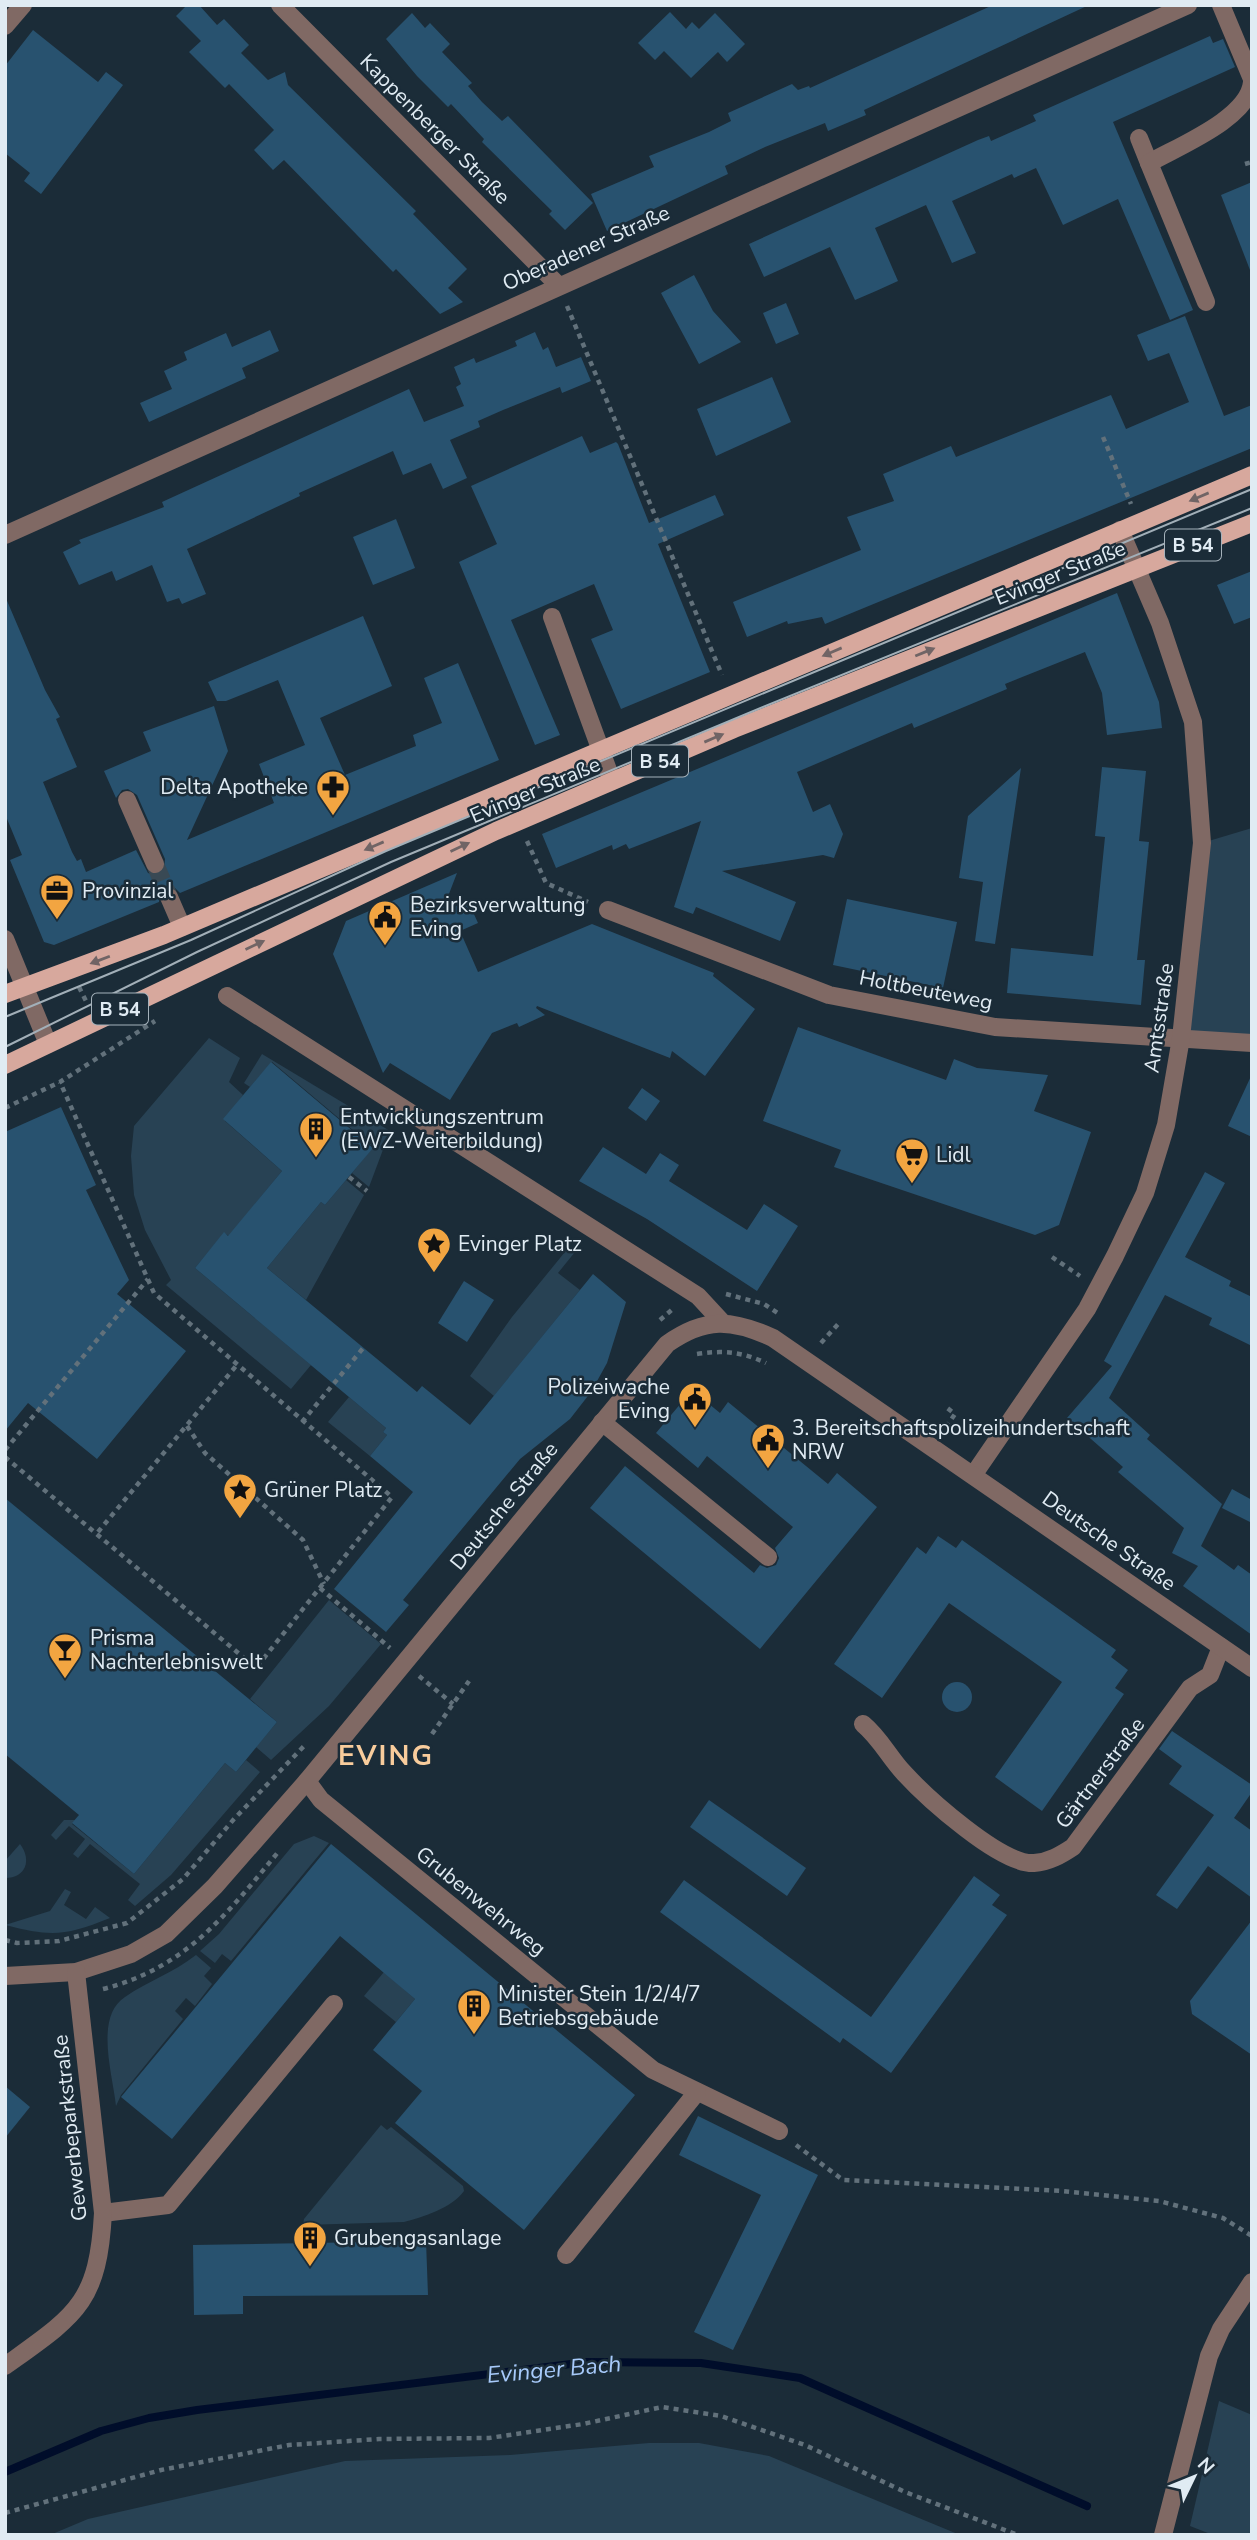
<svg xmlns="http://www.w3.org/2000/svg" width="1257" height="2540" font-family="'Nunito Sans',sans-serif">
  <rect width="100%" height="100%" fill="#1b2c38"/>
  <g fill="#284254">
    <path d="M1252 828V1043L1181 1038 1202 843Z"/>
    <path d="M209 1038 240 1058 229 1082 243 1095 225 1121 282 1171 229 1236 224 1233 195 1268 311 1365 291 1389 166 1285 171 1280 145 1230 134 1195 131 1156 134 1126Z"/>
    <path d="M262 1054 390 1131 369 1187 352 1173 373 1147 272 1062 250 1087 244 1083Z"/>
    <path d="M346 1180 364 1195 306 1300 267 1268 321 1202 325 1205Z"/>
    <path d="M569 1247 575 1252 558 1273 580 1290 494 1396 470 1376 512 1317Z"/>
    <path d="M349 1397 386 1428 383 1432 387 1435 370 1456 328 1422Z"/>
    <path d="M329 1600 381 1644 329 1706 271 1760 256 1747 277 1722 250 1699Z"/>
    <path d="M246 1760 260 1772 171 1875 135 1906 128 1900 140 1884 90 1844 78 1858 73 1854 85 1839 69 1826 56 1840 51 1835 64 1820H75L72 1824 134 1874 225 1763 236 1772Z"/>
    <path d="M314 1836 329 1843 231 1961 222 1954 215 1963 200 1951 219 1934 294 1844Z"/>
    <path d="M20 1844C32 1860 26 1878 5 1878V1861Z"/>
    <path d="M65 1889 71 1892 64 1905 86 1919 95 1907 110 1918C65 1936 52 1937 5 1925L50 1911Z"/>
    <path d="M196 1955 211 1968 204 1976 212 1984 195 2006 186 1998 175 2011 183 2019 121 2095 116 2106C113 2075 94 2017 125 1997 148 1981 173 1973 196 1955Z"/>
    <path d="M384 1972 415 1999 396 2022 364 1996Z"/>
    <path d="M381 2125 387 2130 391 2127 463 2186 464 2191C452 2208 423 2217 404 2222L303 2225 304 2219Z"/>
    <path d="M1219 2401 1252 2415V2535H1213L1190 2526Z"/>
    <path d="M649 2443H699L769 2456 960 2535H50L88 2519 345 2461 510 2455Z"/>
  </g>
  <g fill="none" stroke-linecap="round" stroke-linejoin="round">
    <path stroke="#000d2a" stroke-width="8" d="M5 2472 101 2431 149 2418 197 2410 587 2362 701 2363 800 2378 1087 2506"/>
  </g>
  <g fill="#28526f">
    <path d="M187 5H199L217 25 224 19 249 45 241 53 268 80 285 72 288 85 416 211 413 214 467 269 448 288 463 302 440 314 396 269 393 272 284 160 273 170 254 150 274 130 229 84 225 88 189 52 201 41 176 16Z"/>
    <path d="M993 5H1089L864 110 866 115 828 131 825 123 765 147 725 166 728 174 607 231 591 194 654 167 649 156 709 132 731 121 728 113 792 84 798 90 809 86 810 88Z"/>
    <path d="M670 12 686 29 692 22 699 29 715 13 745 44 727 62 718 52 691 78 664 51 655 60 638 43Z"/>
    <path d="M412 13 425 28 430 23 450 44 442 52 472 83 468 86 482 102 502 121 508 116 593 203 565 230 549 214 552 211 482 142 484 139 451 104 448 107 417 76 386 39Z"/>
    <path d="M33 30 98 82 106 72 123 85 41 194 24 181 30 173 5 153V66Z"/>
    <path d="M1210 36 1213 43 1223 39 1235 67 1113 122 1193 310 1170 320 1118 199 1063 225 1036 168 1014 178 1012 174 952 201 976 253 952 263 926 205 875 228 898 281 876 291 855 300 830 247 764 277 749 244 978 140 989 136 991 141 1036 121 1033 115Z"/>
    <path d="M1252 182V269L1250 270 1221 195Z"/>
    <path d="M694 275 713 311 741 342 699 364 661 293Z"/>
    <path d="M786 303 799 334 776 344 763 313Z"/>
    <path d="M1185 316 1224 416 1252 405V448L825 624 822 617 788 624 787 621 747 637 733 602 861 550 847 517 894 501 883 474 951 446 956 457 1111 395 1126 429 1189 402 1169 353 1148 361 1137 335Z"/>
    <path d="M270 330 279 351 242 368 246 378 149 422 140 403 172 389 164 371 187 360 184 352 226 333 232 347Z"/>
    <path d="M535 332 543 350 548 347 556 367 581 357 591 381 562 393 560 387 503 410 478 421 480 427 450 440 467 478 443 489 431 463 403 475 393 451 299 493 300 496 187 549 206 594 182 604 179 598 167 602 152 565 116 581 112 571 79 585 63 552 81 543 79 540 164 507 162 502 409 389 424 422 464 406 456 387 461 384 454 367 474 358 476 363 517 346 515 341Z"/>
    <path d="M772 377 791 422 716 456 697 409Z"/>
    <path d="M582 436 590 453 616 442 618 444 649 523 715 495 724 515 658 544 710 672 621 709 591 639 613 630 594 584 511 620 560 735 535 745 459 562 497 544 471 486Z"/>
    <path d="M396 519 415 568 373 585 353 537Z"/>
    <path d="M1252 571V617L1234 624 1217 585Z"/>
    <path d="M1117 593 1159 702 1162 728 1107 735 1102 693 1085 652 1005 684 1007 689 914 728 912 723 797 772 813 812 830 804 843 834 834 858 823 855 722 871 796 902 780 941 696 907 693 914 674 907 701 821 629 849 626 844 613 850 612 845 556 868 542 834Z"/>
    <path d="M5 596 45 690 60 717 56 719 77 767 43 782 72 852 77 861 81 859 86 872 136 850 148 873 154 875 164 871 165 859 137 795 128 789 122 790 116 798 104 771 151 751 143 732 214 706 228 751 187 840 274 803 259 764 305 745 278 680 226 701H217L208 682 363 616 392 686 320 718 345 775 416 746 413 735 442 723 424 678 458 663 499 760 180 893 175 888 165 886 160 891 159 902 54 945 44 942 10 860 22 855 5 814Z"/>
    <path d="M1102 767 1146 771 1139 841 1149 842 1137 960H1145L1141 1005 1007 993 1011 948 1093 956 1105 837 1095 836Z"/>
    <path d="M1021 768 995 944 975 941 983 882 959 878 968 816Z"/>
    <path d="M457 873 442 912 468 901 478 923 460 931 478 972 592 924 714 973 713 976 755 1009 705 1076 672 1051 670 1058 537 1006 536 1008 545 1015 519 1027 517 1023 492 1033 450 1100 390 1063 383 1073 333 954 346 921Z"/>
    <path d="M847 899 957 922 943 988 833 965Z"/>
    <path d="M798 1027 946 1080 954 1059 977 1068 1048 1075 1034 1111 1091 1132 1059 1225 1035 1235 834 1167 841 1150 763 1121Z"/>
    <path d="M271 1062 373 1148 325 1205 321 1202 267 1268 417 1392 422 1386 470 1425 593 1274 626 1302 607 1363 591 1392 570 1419 520 1459 403 1600 409 1605 386 1632 334 1589 413 1492 370 1456 387 1435 383 1432 386 1428 195 1268 224 1232 228 1236 282 1171 223 1119Z"/>
    <path d="M1252 1074V1137L1228 1126Z"/>
    <path d="M642 1088 660 1101 646 1121 628 1108Z"/>
    <path d="M61 1107 96 1185 86 1190 129 1280 117 1294 186 1351 97 1459 28 1403 5 1431V1132Z"/>
    <path d="M603 1147 646 1174 660 1153 679 1165 669 1181 747 1230 764 1204 798 1226 757 1291 647 1219 579 1181Z"/>
    <path d="M1205 1172 1225 1183 1185 1257 1231 1281 1229 1286 1252 1297V1346L1209 1325 1212 1318 1165 1295 1109 1398 1150 1435 1147 1439 1222 1504 1201 1546 1234 1570 1238 1565 1252 1575V1635L1183 1586 1198 1566 1172 1553 1184 1528 1118 1472 1123 1467 1067 1418 1112 1366 1104 1361Z"/>
    <path d="M464 1281 494 1300 467 1342 438 1323Z"/>
    <path d="M692 1390 720 1413 728 1402 828 1484 837 1473 877 1507 760 1649 590 1508 625 1466 754 1573 760 1565 767 1568 776 1565 779 1558 775 1548 793 1527 707 1456 698 1468 656 1433Z"/>
    <path d="M1232 1489 1252 1500V1523L1222 1508Z"/>
    <path d="M5 1498 277 1722 236 1772 225 1763 134 1874 72 1823 79 1815 5 1754Z"/>
    <path d="M938 1536 956 1548 962 1540 1116 1650 1111 1657 1128 1670 1115 1688 1124 1694 1042 1811 995 1777 1062 1682 949 1603 882 1698 834 1664 917 1547 926 1554Z"/>
    <circle cx="957" cy="1697" r="15"/>
    <path d="M1172 1731 1252 1785V1792L1234 1818 1252 1831V1898L1208 1866 1177 1909 1156 1895 1214 1815 1169 1784 1182 1766 1159 1749Z"/>
    <path d="M709 1800 806 1868 787 1896 690 1827Z"/>
    <path d="M331 1844 635 2095 524 2230 395 2123 422 2091 373 2050 415 1999 340 1936 172 2139 121 2097Z"/>
    <path d="M974 1876 1000 1895 992 1905 1007 1915 891 2073 843 2038 840 2043 660 1912 684 1880 871 2017Z"/>
    <path d="M1252 1920V2055L1192 2014 1190 2001Z"/>
    <path d="M5 2086 30 2107 5 2138Z"/>
    <path d="M698 2116 818 2175 733 2350 694 2332 761 2195 679 2155Z"/>
    <path d="M426 2241 428 2295 243 2296V2314L194 2315 193 2245Z"/>
  </g>
  <g fill="none" stroke-linecap="round" stroke-linejoin="round">
    <path stroke="#394954" stroke-width="18" stroke-dasharray="18 9" stroke-linecap="butt" d="M155 864 169 897"/>
    <g stroke="#62717b" stroke-width="4.5" stroke-dasharray="5 5" stroke-linecap="butt">
      <path d="M1245 164 1252 162"/>
      <path d="M567 306 722 675"/>
      <path d="M1103 437 1131 504"/>
      <path d="M527 841 546 883 588 902"/>
      <path d="M79 987 88 1005"/>
      <path d="M5 1108 60 1082 155 1021"/>
      <path d="M349 1177 367 1191"/>
      <path d="M1052 1257 1080 1276"/>
      <path d="M726 1294 764 1304 779 1314"/>
      <path d="M660 1320 675 1307"/>
      <path d="M821 1343 839 1323"/>
      <path d="M697 1354C723 1350 743 1352 766 1363"/>
      <path d="M302 1422 364 1347"/>
      <path d="M187 1426 205 1453 303 1540 324 1584"/>
      <path d="M946 1427 955 1414 946 1407"/>
      <path d="M5 1450 148 1279"/>
      <path d="M5 1457 256 1668 392 1497 154 1293 60 1082"/>
      <path d="M98 1532 236 1366"/>
      <path d="M320 1588 390 1648"/>
      <path d="M419 1676 453 1704"/>
      <path d="M432 1734 469 1681"/>
      <path d="M5 1940 17 1943 59 1941 127 1923 183 1879 234 1819 305 1745"/>
      <path d="M103 1989C186 1968 227 1914 279 1851"/>
      <path d="M796 2145 843 2180 1062 2191 1159 2201 1223 2218 1252 2236"/>
      <path d="M5 2513 161 2470 289 2445 379 2439 489 2438 583 2424 662 2407 721 2416 805 2445 905 2492 1018 2535"/>
    </g>
    <g stroke="#806964" stroke-width="18">
      <path d="M280 5 558 285"/>
      <path d="M1221 5 1252 79"/>
      <path d="M5 26 23 5"/>
      <path d="M1139 138 1149 163"/>
      <path d="M1206 302 1149 163C1179 146 1249 118 1252 82"/>
      <path d="M5 535 1188 5"/>
      <path d="M552 617 612 781"/>
      <path d="M127 800 155 864"/>
      <path d="M169 897 182 927"/>
      <path d="M608 910 829 995 995 1027 1252 1043"/>
      <path d="M5 939 48 1044"/>
      <path d="M227 996 698 1296 723 1323"/>
      <path d="M602 1422 768 1557"/>
      <path d="M974 1474 1087 1309 1115 1256 1145 1193 1166 1125 1181 1038 1202 843 1193 722 1160 623 1120 530"/>
      <path d="M863 1724C880 1738 889 1757 904 1773 927 1798 1001 1865 1034 1863 1049 1862 1061 1855 1073 1847L1190 1688 1210 1675 1221 1647"/>
      <path d="M307 1781 321 1800 653 2070 779 2131"/>
      <path d="M5 1976 76 1972 131 1954 166 1934 215 1886 307 1781 667 1344C705 1317 732 1319 773 1338L1252 1668"/>
      <path d="M103 2213 168 2205 334 2004"/>
      <path d="M566 2255 697 2092"/>
      <path d="M5 2366C76 2315 98 2304 103 2213L76 1972"/>
      <path d="M1163 2535 1209 2356 1221 2329 1252 2282"/>
    </g>
    <g stroke="#d7a89d" stroke-width="18">
      <path d="M5 994 164 935 1252 475"/>
      <path d="M5 1065 496 831 734 729 1252 523"/>
    </g>
    <g stroke="#a2afb8" stroke-width="2">
      <path d="M5 1017 191 940 386 851 1252 489"/>
      <path d="M5 1047 197 952 391 862 763 707 1252 508"/>
    </g>
  </g>
  <defs><path id="oneway-solid" d="M-6-.8H1V-3.2L6.5 0L1 3.2V.8H-6Z" transform="scale(1.75)"/></defs>
  <g fill="#706465">
    <use href="#oneway-solid" transform="translate(1199 497) rotate(157)"/>
    <use href="#oneway-solid" transform="translate(832 652) rotate(157)"/>
    <use href="#oneway-solid" transform="translate(925 652) rotate(-22)"/>
    <use href="#oneway-solid" transform="translate(714 738) rotate(-23)"/>
    <use href="#oneway-solid" transform="translate(374 846) rotate(157)"/>
    <use href="#oneway-solid" transform="translate(460 847) rotate(-25)"/>
    <use href="#oneway-solid" transform="translate(255 945) rotate(-25)"/>
    <use href="#oneway-solid" transform="translate(100 960) rotate(159)"/>
  </g>
  <defs>
    <g id="pharmacy-pin" transform="scale(1.75)"><path d="M0 17L-7.5 6A9.5 9.5 0 1 1 7.5 6Z" fill="#f2a541" stroke="#1b2c38"/><path d="M-2-6h4v4h4v4h-4v4h-4v-4h-4v-4h4Z" fill="#111"/></g>
    <g id="office-pin" transform="scale(1.75)"><path d="M0 17L-7.5 6A9.5 9.5 0 1 1 7.5 6Z" fill="#f2a541" stroke="#1b2c38"/><path d="M-6-3h4V-5.5h4V-3h4V5H-6ZM-1-4.5V-3h2v-1.5ZM-6 0V1H6V0Z" fill="#111"/></g>
    <g id="civic-pin" transform="scale(1.75)"><path d="M0 17L-7.5 6A9.5 9.5 0 1 1 7.5 6Z" fill="#f2a541" stroke="#1b2c38"/><path d="M-.6-6.5H3V-4.5H.6V-3L4-1V1h2V6H-6V1h2V-1L-.6-3ZM-1.2 2.5V6h2.4V2.5Z" fill="#111"/></g>
    <g id="building-pin" transform="scale(1.75)"><path d="M0 17L-7.5 6A9.5 9.5 0 1 1 7.5 6Z" fill="#f2a541" stroke="#1b2c38"/><path d="M-4-6H4V6H1V3H-1V6H-4ZM-2.5-4.3h1.7v1.8h-1.7ZM.8-4.3h1.7v1.8H.8ZM-2.5-1h1.7V.8h-1.7ZM.8-1h1.7V.8H.8Z" fill="#111"/></g>
    <g id="supermarket-pin" transform="scale(1.75)"><path d="M0 17L-7.5 6A9.5 9.5 0 1 1 7.5 6Z" fill="#f2a541" stroke="#1b2c38"/><path d="M-6-5.5h2.5l.6 2H6L4.5 2H-2.5L-4.4-4H-6ZM-1.5 3.2a1.3 1.3 0 1 0 .1 0ZM3 3.2a1.3 1.3 0 1 0 .1 0Z" fill="#111"/></g>
    <g id="sight-pin" transform="scale(1.75)"><path d="M0 17L-7.5 6A9.5 9.5 0 1 1 7.5 6Z" fill="#f2a541" stroke="#1b2c38"/><path d="M0-6L1.8-2.2L6-1.7L2.9 1.2L3.7 5.4L0 3.3L-3.7 5.4L-2.9 1.2L-6-1.7L-1.8-2.2Z" fill="#111"/></g>
    <g id="bar-pin" transform="scale(1.75)"><path d="M0 17L-7.5 6A9.5 9.5 0 1 1 7.5 6Z" fill="#f2a541" stroke="#1b2c38"/><path d="M-6-5H6L.8 .8V4.5H3.5V6h-7V4.5H-.8V.8Z" fill="#111"/></g>
  </defs>
  <g fill-rule="evenodd">
    <use href="#pharmacy-pin" x="333" y="787"/>
    <use href="#office-pin" x="57" y="891"/>
    <use href="#civic-pin" x="385" y="917"/>
    <use href="#building-pin" x="316" y="1129"/>
    <use href="#supermarket-pin" x="912" y="1155"/>
    <use href="#sight-pin" x="434" y="1244"/>
    <use href="#civic-pin" x="695" y="1399"/>
    <use href="#civic-pin" x="768" y="1440"/>
    <use href="#sight-pin" x="240" y="1490"/>
    <use href="#bar-pin" x="65" y="1650"/>
    <use href="#building-pin" x="474" y="2006"/>
    <use href="#building-pin" x="310" y="2238"/>
  </g>
  <g text-anchor="middle" stroke-width="5" stroke-linejoin="round" paint-order="stroke">
    <g fill="#1b2c38" stroke="#a5b2bb" stroke-width="2">
      <rect x="1165" y="529.5" width="56" height="31" rx="5"/>
      <rect x="632" y="745.5" width="56" height="31" rx="5"/>
      <rect x="92" y="993.5" width="56" height="31" rx="5"/>
    </g>
    <g font-size="19" font-weight="bold" fill="#e0ebf3">
      <text x="1193" y="552">B 54</text>
      <text x="660" y="768">B 54</text>
      <text x="120" y="1016">B 54</text>
    </g>
    <g font-size="21" fill="#e0ebf3" stroke="#1b2c38">
      <text transform="translate(435 129) rotate(45)" y="7">Kappenberger Straße</text>
      <text transform="translate(586 248) rotate(-24)" y="7">Oberadener Straße</text>
      <text transform="translate(1060 573) rotate(-22)" y="7">Evinger Straße</text>
      <text transform="translate(535 790) rotate(-23)" y="7">Evinger Straße</text>
      <text transform="translate(926 990) rotate(11)" y="7">Holtbeuteweg</text>
      <text transform="translate(1159 1018) rotate(-82)" y="7">Amtsstraße</text>
      <text transform="translate(504 1506) rotate(-51)" y="7">Deutsche Straße</text>
      <text transform="translate(1109 1541) rotate(35)" y="7">Deutsche Straße</text>
      <text transform="translate(1100 1773) rotate(-53)" y="7">Gärtnerstraße</text>
      <text transform="translate(481 1901) rotate(39)" y="7">Grubenwehrweg</text>
      <text transform="translate(70 2128) rotate(-96)" y="7">Gewerbeparkstraße</text>
    </g>
    <g font-size="21" fill="#e0ebf3" stroke="#1b2c38" text-anchor="start">
      <text x="308" y="794" text-anchor="end">Delta Apotheke</text>
      <text x="82" y="898">Provinzial</text>
      <text x="410" y="912">Bezirksverwaltung<tspan x="410" dy="24">Eving</tspan></text>
      <text x="340" y="1124">Entwicklungszentrum<tspan x="340" dy="24">(EWZ-Weiterbildung)</tspan></text>
      <text x="936" y="1162">Lidl</text>
      <text x="458" y="1251">Evinger Platz</text>
      <text x="670" y="1394" text-anchor="end">Polizeiwache<tspan x="670" dy="24">Eving</tspan></text>
      <text x="792" y="1435">3. Bereitschaftspolizeihundertschaft<tspan x="792" dy="24">NRW</tspan></text>
      <text x="264" y="1497">Grüner Platz</text>
      <text x="90" y="1645">Prisma<tspan x="90" dy="24">Nachterlebniswelt</tspan></text>
      <text x="498" y="2001">Minister Stein 1/2/4/7<tspan x="498" dy="24">Betriebsgebäude</tspan></text>
      <text x="334" y="2245">Grubengasanlage</text>
    </g>
    <g font-size="23" font-style="italic" fill="#a7cafa" stroke="#1b2c38">
      <text transform="translate(554 2369) rotate(-5)" y="8">Evinger Bach</text>
    </g>
    <g font-size="28" font-weight="bold" letter-spacing="2" fill="#f8cc9c" stroke="#1b2c38">
      <text x="386" y="1765">EVING</text>
    </g>
  </g>
  <rect width="1257" height="2540" fill="none" stroke="#e0ebf3" stroke-width="14"/>
  <g transform="translate(1194 2477) rotate(47)" stroke="#1b2c38" stroke-width="5" paint-order="stroke">
  <path d="M0-5L12 26L0 18L-12 26Z" fill="#e0ebf3"/>
  <text y="-10" font-size="19" font-weight="bold" text-anchor="middle" fill="#e0ebf3">N</text>
  </g>
</svg>
